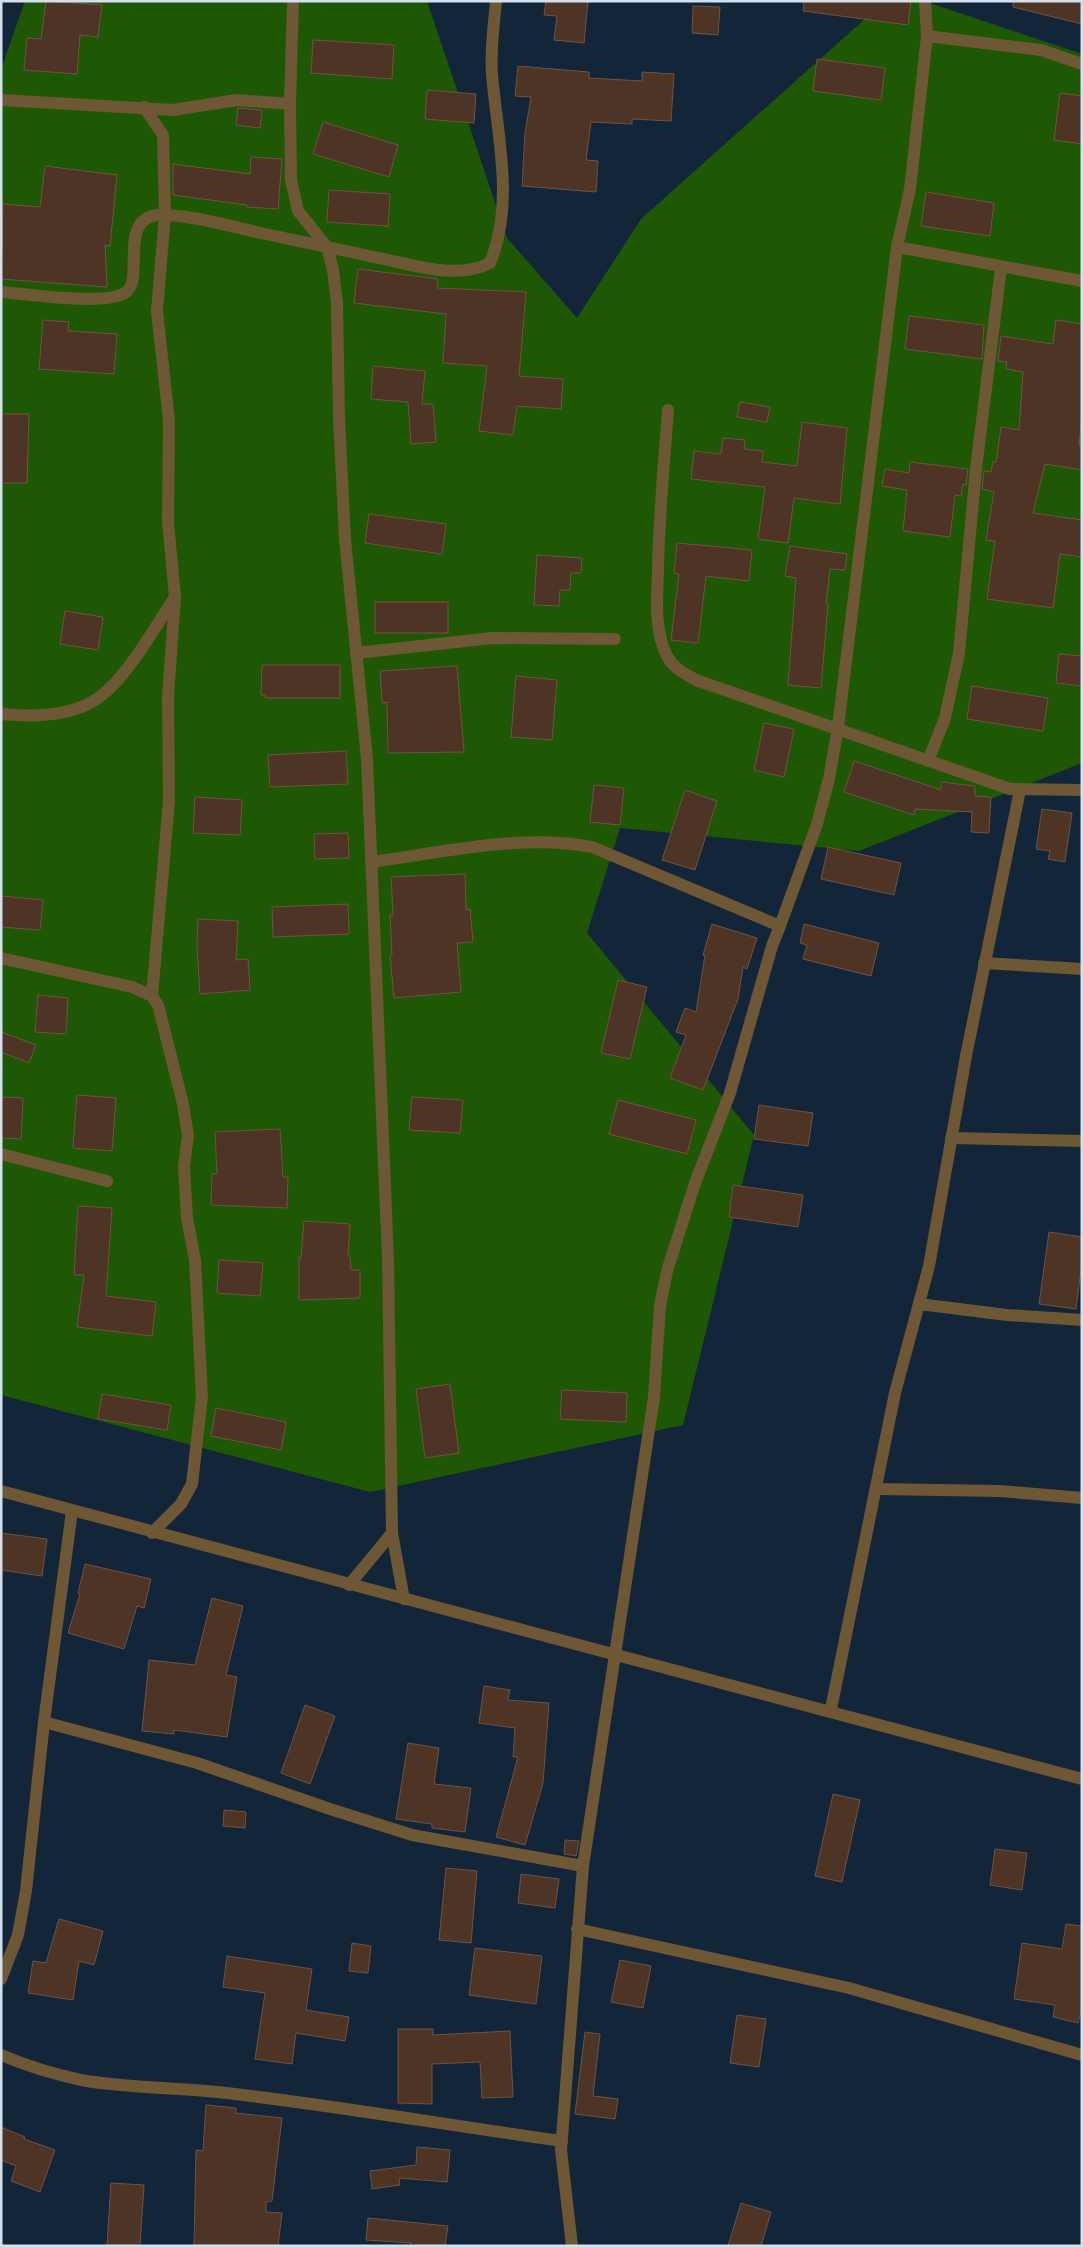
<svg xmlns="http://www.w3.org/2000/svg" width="1083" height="2247" font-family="'DM Sans',sans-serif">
  <rect width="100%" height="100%" fill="#132539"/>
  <path fill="#1e5804" d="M25 1H427L507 238 577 318 641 219 885 1H924L1082 54V763L859 851 620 828 587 933 754 1135 683 1425 370 1492 1 1395V69Z"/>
  <g fill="#4e3424" stroke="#705343">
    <path d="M46 1 102 5 98 37 80 35 77 74 24 70 27 38 41 39Z"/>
    <path d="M546 1H588L584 43 554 40 557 16 544 15Z"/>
    <path d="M804 1H911L908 25 803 11Z"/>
    <path d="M1013 1H1082V24L1013 7Z"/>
    <path d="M693 6 720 7 718 35 692 33Z"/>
    <path d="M313 40 394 45 392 79 311 73Z"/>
    <path d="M817 59 885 68 881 100 813 91Z"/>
    <path d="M518 66 589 72V78L642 81V72L674 74 671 121 632 119V124L591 122 586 160 598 161 596 192 522 186 525 133 531 97 515 96Z"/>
    <path d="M427 90 476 94 474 123 425 119Z"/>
    <path d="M1060 93 1082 96V144L1054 140Z"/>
    <path d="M238 108 262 110 260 128 236 125Z"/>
    <path d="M323 122 398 145 389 177 313 154Z"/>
    <path d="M251 157 282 159 278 209 247 207V205L173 195V164L250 174Z"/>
    <path d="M45 166 117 175 110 246 105 245 107 287 1 279 3 204 40 207Z"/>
    <path d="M329 190 390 194 388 226 327 222Z"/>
    <path d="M926 192 994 203 990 236 921 226Z"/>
    <path d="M358 269 438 279 437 288 526 292 519 376 563 379 561 409 517 406 513 435 479 431 487 366 443 363 446 314 354 303Z"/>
    <path d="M909 316 984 325 982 359 905 349Z"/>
    <path d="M43 320 69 322 68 331 117 334 114 374 39 369Z"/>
    <path d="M1056 320 1082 324V412L1079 446H1082V470L1045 464 1033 513 1082 520V557L1060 554 1053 608 987 599 995 541 986 540 994 492 982 489 984 471 991 472 993 462H996L1001 427 1019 430 1023 372 1006 369 1007 362 998 361 1001 336 1053 344Z"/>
    <path d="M373 366 425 371 422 404H433L436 442 411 444 408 402 371 399Z"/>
    <path d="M740 402 770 407 767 422 737 417Z"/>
    <path d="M1 414H29L27 483H1Z"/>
    <path d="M802 422 847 428 840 504 794 498 788 543 758 539 765 487 691 479 694 451 721 454 723 438 745 440 744 449 763 451 762 462 797 466Z"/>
    <path d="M910 462 968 469 966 485 963 484 961 496 955 495 950 537 903 531 907 490 882 486 885 469 909 473Z"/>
    <path d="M369 514 446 524 442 554 365 543Z"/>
    <path d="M677 543 752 550 749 581 706 576 698 643 671 640 679 574 674 573Z"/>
    <path d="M790 546 847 554 845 570 830 569 826 604H828L821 688 788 685 796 578 785 576Z"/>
    <path d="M537 555 582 558 581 573H571L570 590H560L559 606 534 605Z"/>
    <rect x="375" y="602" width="73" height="31"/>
    <path d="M65 611 103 617 98 650 60 644Z"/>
    <path d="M1059 654 1082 656V686L1056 683Z"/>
    <path d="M262 665H340V698H266L265 695H261Z"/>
    <path d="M457 666 464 752 388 753 387 702 382 703 380 671Z"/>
    <path d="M516 676 557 680 552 740 511 737Z"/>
    <path d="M972 686 1048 698 1043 731 967 719Z"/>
    <path d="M764 723 794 729 784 777 754 770Z"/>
    <path d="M346 751 348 784 270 787 268 755Z"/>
    <path d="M854 761 941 790V782L975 786V796L991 797 989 833 971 832 972 812 915 809 914 815 844 792Z"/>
    <path d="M594 785 624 788 620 825 590 822Z"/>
    <path d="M685 790 717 801 695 870 662 860Z"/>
    <path d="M195 797 242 800 240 835 193 833Z"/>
    <path d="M1042 809 1072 813 1065 862 1048 859 1050 851 1036 849Z"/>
    <path d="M348 833 349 858 315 859 314 834Z"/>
    <path d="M828 847 901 863 894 895 821 879Z"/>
    <path d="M465 874 466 910 470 909 473 942 457 943 461 992 394 998 390 955H392L390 915H393L391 877Z"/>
    <path d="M1 896 43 900 40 930 1 927Z"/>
    <path d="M348 904 349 934 273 937 272 907Z"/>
    <path d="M198 919 238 921 236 960 248 959 250 990 200 994 197 946Z"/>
    <path d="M712 924 757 938 747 969 743 967 738 999 703 1090 670 1078 686 1035 676 1032 685 1008 696 1012 705 955H703Z"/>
    <path d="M804 924 879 943 871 976 803 959 807 945 800 943Z"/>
    <path d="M618 980 647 987 630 1059 601 1053Z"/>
    <path d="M38 995 68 998 66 1034 35 1032Z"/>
    <path d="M1 1032 36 1045 29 1063 1 1052Z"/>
    <path d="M77 1095 116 1098 112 1151 73 1148Z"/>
    <path d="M1 1097 23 1098 21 1139 1 1138Z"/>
    <path d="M412 1097 463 1100 460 1133 409 1130Z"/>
    <path d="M618 1100 696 1120 687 1154 609 1134Z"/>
    <path d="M759 1105 813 1113 808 1146 754 1139Z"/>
    <path d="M280 1129 283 1177H288L287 1208 211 1205 212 1174H217L215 1132Z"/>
    <path d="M733 1185 803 1195 798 1227 729 1217Z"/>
    <path d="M78 1206 112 1208 106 1296 156 1302 152 1336 77 1327 84 1275H74Z"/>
    <path d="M304 1221 350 1224 348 1256H350L351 1270H360V1298L299 1300V1257H301Z"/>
    <path d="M1049 1232 1082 1237V1262L1076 1309 1039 1304Z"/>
    <path d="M219 1260 263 1263 260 1296 217 1293Z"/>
    <path d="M450 1384 459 1453 425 1458 416 1389Z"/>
    <path d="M562 1390 627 1393 626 1422 560 1419Z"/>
    <path d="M102 1394 171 1405 167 1430 98 1419Z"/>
    <path d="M216 1408 286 1422 281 1450 211 1436Z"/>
    <path d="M1 1533 47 1539 42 1576 1 1570Z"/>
    <path d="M85 1564 151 1579 144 1608 137 1606 124 1649 68 1633 80 1594 78 1593Z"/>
    <path d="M212 1598 243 1606 226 1675 237 1677 227 1737 174 1730V1734L142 1731 149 1660 195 1665Z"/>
    <path d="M484 1686 510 1690 508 1700 549 1703 543 1783 525 1845 496 1837 518 1757H513L515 1728 479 1723Z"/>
    <path d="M305 1705 335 1716 310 1784 281 1773Z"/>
    <path d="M408 1743 439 1748 434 1784 471 1788 465 1832 432 1828V1824L396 1819Z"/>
    <path d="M833 1794 860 1800 842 1882 815 1876Z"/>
    <path d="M224 1810 246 1812 245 1828 223 1826Z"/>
    <path d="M565 1840 579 1841 576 1856 564 1854Z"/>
    <path d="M995 1849 1027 1853 1022 1890 990 1885Z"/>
    <path d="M446 1868 477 1871 471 1943 439 1940Z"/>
    <path d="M521 1874 559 1879 555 1908 518 1903Z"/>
    <path d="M59 1919 103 1931 94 1965 79 1961 73 2000 28 1993 33 1961 46 1963Z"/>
    <path d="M1066 1924 1082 1926V2008L1078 2023 1053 2017 1055 2005 1014 1999 1022 1943 1062 1949Z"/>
    <path d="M352 1943 371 1946 368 1973 349 1971Z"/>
    <path d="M475 1948 542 1956 536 2004 469 1995Z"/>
    <path d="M227 1956 312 1969 306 2010 349 2017 345 2041 296 2033 292 2064 255 2059 265 1993 223 1987Z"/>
    <path d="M620 1960 651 1966 643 2008 611 2002Z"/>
    <path d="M737 2015 766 2019 759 2067 730 2063Z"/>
    <path d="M398 2029H433V2035L510 2031 513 2097 482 2098 480 2062 432 2064V2104L398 2103Z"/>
    <path d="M585 2032 600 2034 593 2096 618 2099 615 2119 575 2114Z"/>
    <path d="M206 2105 236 2108V2113L282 2118 272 2201 266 2202V2212L282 2213 278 2246H194L196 2150 203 2151Z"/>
    <path d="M1 2127 25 2137 24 2139 55 2150 40 2192 11 2181 16 2166 1 2160Z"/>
    <path d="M417 2147 450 2150 447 2182 399 2178 400 2185 372 2189 370 2171 416 2165Z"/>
    <path d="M111 2183 144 2185 140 2246H107Z"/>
    <path d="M741 2203 771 2212 761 2246H728Z"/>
    <path d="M368 2218 448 2226 445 2246H410L411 2243 366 2240Z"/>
  </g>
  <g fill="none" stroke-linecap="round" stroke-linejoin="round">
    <g stroke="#6d5734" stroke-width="12">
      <path d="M293 1 290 104 291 180 298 211 327 247 333 270 337 303 339 418 345 539 367 759 388 1258 392 1533 404 1599"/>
      <path d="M927 36 1041 50 1082 64"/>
      <path d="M1 100 173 110 237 100 290 104"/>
      <path d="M144 107 163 135 165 214 157 311 169 421 168 522 175 597 168 697 169 801 152 996"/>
      <path d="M897 247 1082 281"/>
      <path d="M1 292C30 294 102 306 125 293 147 279 113 211 167 215 198 217 226 225 256 232 297 241 338 249 379 258 413 265 457 280 490 263 515 203 497 136 492 74 490 50 494 25 496 1"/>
      <path d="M668 410C664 463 659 516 658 570 657 598 654 631 667 656 674 669 684 673 696 680L1010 789 1082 790"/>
      <path d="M356 653 493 638 615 639"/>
      <path d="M1 714C31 717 65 717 92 702 124 684 154 628 175 597"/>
      <path d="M928 761 945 718 959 653 976 469 1001 268"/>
      <path d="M371 862C439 853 525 833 592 847L780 926 772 946 730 1093 695 1183 667 1271 660 1306 654 1397 583 1866 561 2150 572 2246"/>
      <path d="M780 926 817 824 829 779 838 727 897 247 910 189 927 36 925 1"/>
      <path d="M1 958 132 987 152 996 158 1005 183 1104 188 1136 184 1166 187 1218 195 1260 202 1397 192 1484 181 1504 152 1533"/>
      <path d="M984 963 1082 969"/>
      <path d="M951 1138 1082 1141"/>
      <path d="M1 1154 107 1181"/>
      <path d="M919 1304 1007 1315 1082 1320"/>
      <path d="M877 1489 1000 1491 1082 1498"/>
      <path d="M1 1491C361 1590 722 1680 1082 1779"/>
      <path d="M349 1585 392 1533"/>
      <path d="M831 1709 895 1393 929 1266 966 1056 1020 790"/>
      <path d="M44 1722 197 1763 330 1809 412 1835 583 1866"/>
      <path d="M577 1929 849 1988 1082 2055"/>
      <path d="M1 1979 18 1935 26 1891 44 1722 72 1511"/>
      <path d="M1 2055C27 2066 53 2074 81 2080 131 2089 184 2087 235 2094 345 2107 453 2126 562 2141"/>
    </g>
  </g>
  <rect width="1083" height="2247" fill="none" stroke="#d5e0ee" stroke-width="5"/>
</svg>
